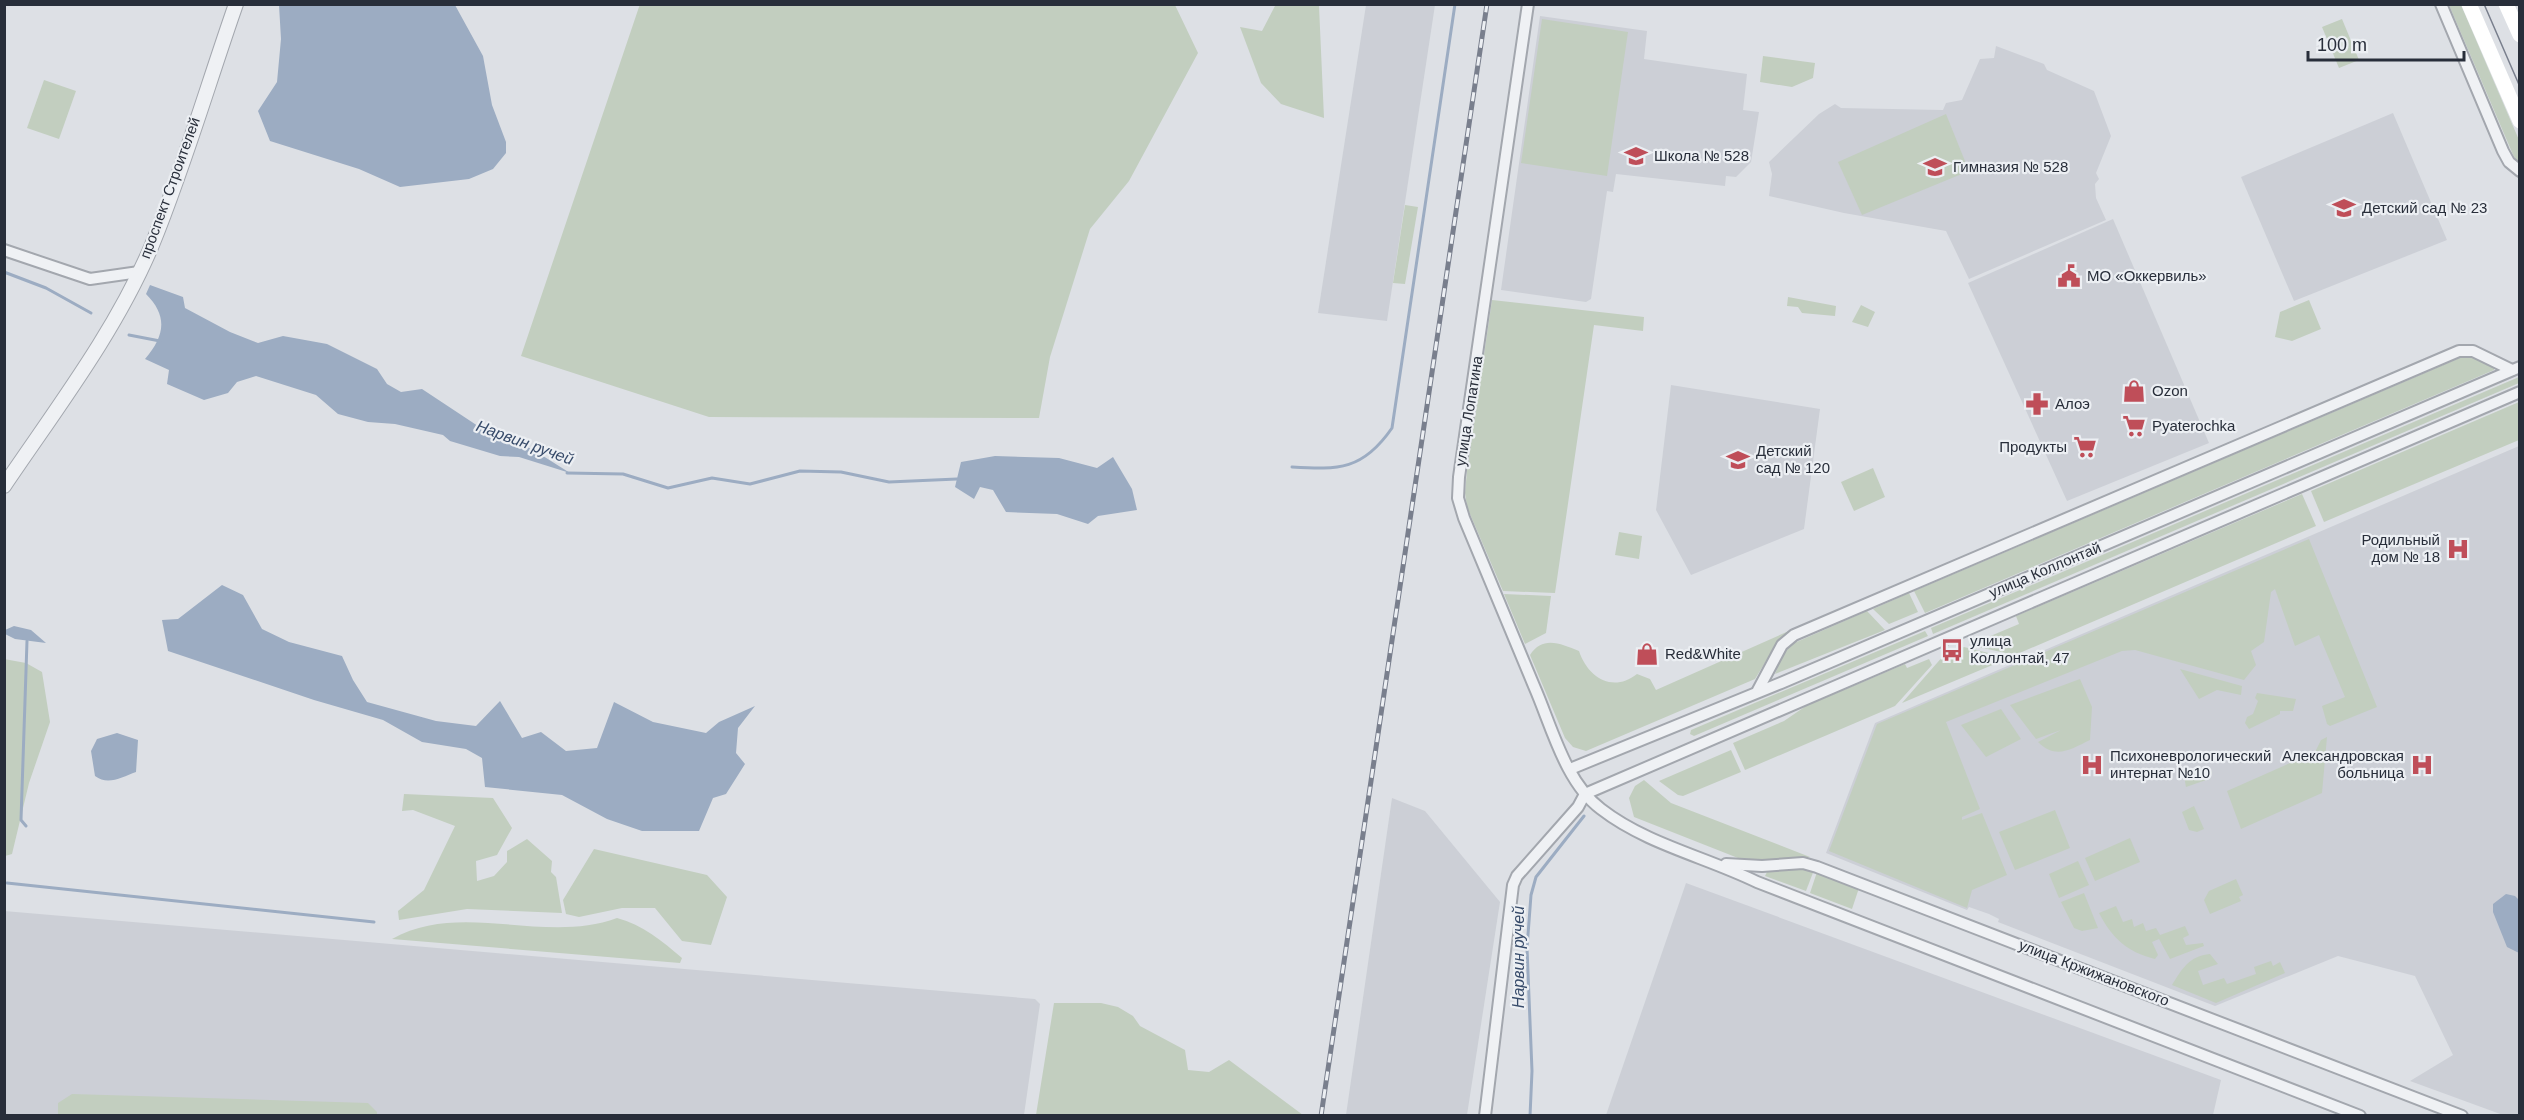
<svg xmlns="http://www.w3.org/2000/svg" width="2524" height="1120" font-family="Helvetica,sans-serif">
  <rect width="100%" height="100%" fill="#dde0e5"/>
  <g fill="#cccfd6">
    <path d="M1366 5H1435L1387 321 1318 313Z"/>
    <path d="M1540 16 1647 31 1644 59 1747 74 1743 110 1759 112 1751 162 1736 177 1726 176 1725 186 1616 174 1613 192 1607 191 1591 299 1586 302 1501 290Z"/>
    <path d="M1996 46 2044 64 2047 70 2094 91 2111 136 2096 173 2099 179 2095 184 2096 198 2106 220 1969 279 1946 231 1844 213 1769 196 1772 174 1769 162 1819 114 1835 104 1841 108 1943 110 1946 103 1962 100 1980 59 1994 58Z"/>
    <path d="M2393 113 2447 240 2294 301 2241 177Z"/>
    <path d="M2113 219 2209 443 2067 501 1968 283Z"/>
    <path d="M1671 385 1820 409 1804 529 1691 575 1656 510Z"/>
    <path d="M2519 446V1115H2503L2410 1081 2453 1055 2415 976 2338 956 2215 1006 1998 922 1999 919 1989 914 1969 907 1967 910 1826 853 1875 723Z"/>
    <path d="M1392 798 1425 811 1500 902 1467 1115H1346Z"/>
    <path d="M1686 883 2221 1080 2213 1115H1606Z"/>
    <path d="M4 911 1035 999 1040 1004 1024 1115H5Z"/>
  </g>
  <g fill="#c2cebf">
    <path d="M640 4 1175 5 1198 53 1129 181 1090 229 1050 357 1039 418 709 417 521 356Z"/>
    <path d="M1276 4 1319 6 1324 118 1281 104 1261 83 1240 27 1262 31Z"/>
    <path d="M2449 5H2461L2519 140V162L2514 157Z"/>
    <path d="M1542 19 1628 32 1607 176 1521 163Z"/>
    <path d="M2342 19 2359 60 2339 68 2322 27Z"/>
    <path d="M1763 56 1815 63 1813 78 1792 87 1760 82Z"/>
    <path d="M44 80 76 91 59 139 27 128Z"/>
    <path d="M1946 114 1969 171 1862 215 1838 162Z"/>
    <path d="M1405 205 1418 207 1405 284 1393 283Z"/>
    <path d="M1788 297 1836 306 1835 316 1802 313 1798 307 1787 306Z"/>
    <path d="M1492 300 1644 317 1643 331 1594 325 1555 593 1503 591 1467 507 1465 493 1467 471Z"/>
    <path d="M2309 300 2321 329 2292 341 2275 337 2280 312Z"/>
    <path d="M1861 305 1875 312 1868 327 1852 322Z"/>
    <path d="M2469 354 2494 366V370L1925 613 1914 591Z"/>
    <path d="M2519 377V383L1933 634 1931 628Z"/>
    <path d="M2519 402V440L2324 522 2311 491Z"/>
    <path d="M1873 468 1885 497 1854 511 1841 482Z"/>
    <path d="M2302 494 2316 526 2015 655 1969 645 2019 624 2016 616Z"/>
    <path d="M1619 532 1642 536 1639 559 1615 555Z"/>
    <path d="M2309 539 2377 707 2330 726 2327 724 2322 706 2345 697 2319 635 2295 646 2275 589 2271 592 2264 642 2251 651 2256 665 2244 680 2135 650 2122 651 1946 722 1980 809 1962 817V820L1982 813 2007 875 1972 890 1967 908 1829 851 1877 724Z"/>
    <path d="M1909 593 1918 612 1889 624 1873 609Z"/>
    <path d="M1504 594 1551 596 1546 633 1525 644Z"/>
    <path d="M1867 611 1885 630 1775 674 1783 654 1792 644Z"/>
    <path d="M1791 630 1777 643 1755 679 1586 751 1573 747 1565 738 1530 655C1543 635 1561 644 1579 651 1588 678 1613 693 1637 674L1650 679 1656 690Z"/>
    <path d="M1925 631 1928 636 1694 736 1690 734 1691 730Z"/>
    <path d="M1964 647 2009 658 1902 703 1944 655Z"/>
    <path d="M4 659 26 663 42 672 50 722 29 783 12 854 5 856Z"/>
    <path d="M1929 659 1932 665 1895 706 1745 770 1733 743 1784 721 1806 706 1905 664 1907 668Z"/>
    <path d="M2180 669 2242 686 2241 695 2217 690 2199 699Z"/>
    <path d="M2080 679 2092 707 2090 740C2071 749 2056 760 2038 742L2061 730 2036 739 2010 705Z"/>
    <path d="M2257 693 2296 699 2293 711H2280V714L2249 729 2245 723 2247 717 2253 714 2258 701 2255 698Z"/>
    <path d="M2001 709 2021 739 1986 757 1961 725Z"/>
    <path d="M2327 737 2322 793 2241 829 2227 791 2315 752 2321 740Z"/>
    <path d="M1731 750 1741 772 1683 796 1678 795 1659 781Z"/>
    <path d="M2204 767 2210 768 2212 773 2209 779 2186 787 2184 776Z"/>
    <path d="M1644 780 1671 803 1810 857 1761 860 1738 858 1634 817 1629 798 1635 786Z"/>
    <path d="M404 794 493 798 512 828 497 855 476 861 477 881 494 876 507 862V851L527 839 552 861 551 872 556 877 562 913 467 909 399 920 398 911 424 890 455 826 413 810 402 811Z"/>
    <path d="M2194 806 2204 829 2197 832 2189 830 2182 812Z"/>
    <path d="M2055 810 2070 848 2015 870 1999 832Z"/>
    <path d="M2130 838 2140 862 2095 881 2085 858Z"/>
    <path d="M594 849 707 875 727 897 711 945 682 941 655 908H622L579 917 566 914 563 900Z"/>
    <path d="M2078 861 2089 885 2059 898 2049 874Z"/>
    <path d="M1806 868 1814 870 1806 891 1765 876 1768 870Z"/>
    <path d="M1817 872 1859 888 1852 909 1810 893Z"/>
    <path d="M2236 879 2243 895 2239 897 2241 901 2210 914 2204 900 2209 891Z"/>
    <path d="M2084 893 2098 928 2082 931 2074 928 2061 902Z"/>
    <path d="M2116 906 2123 922 2132 919 2134 927 2143 923 2146 931 2156 928 2160 935 2185 926 2189 935 2183 938 2186 945 2203 943 2204 946 2170 959 2159 939 2152 942 2158 955 2155 959C2127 952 2112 938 2099 913Z"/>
    <path d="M617 918C643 925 662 941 682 958L680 963 392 939C461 900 544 945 617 918Z"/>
    <path d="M2210 954 2218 964 2198 971 2203 985 2224 978 2227 984 2256 974 2254 967 2271 961 2273 966 2280 962 2285 973 2216 1003 2172 985C2182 969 2189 956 2210 954Z"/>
    <path d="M1054 1003H1101L1118 1007 1133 1016 1140 1026 1185 1050 1188 1070 1209 1072 1229 1060 1303 1115H1036Z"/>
    <path d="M72 1094 368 1103 377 1112V1115H58V1103Z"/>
  </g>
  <g fill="#9cacc2">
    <path d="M279 5H455L483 56 492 105 506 142V153L493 169 469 179 400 187 359 169 270 141 258 111 277 82 281 39Z"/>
    <path d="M150 285 183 297 185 308 230 332 258 343 283 336 327 344 377 369 387 384 401 392 422 389 487 432 532 449 570 473 519 457 500 456 450 441 443 435 395 424 368 422 338 414 316 395 256 376 237 382 228 393 204 400 167 384 169 370 145 359C165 336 168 316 146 294Z"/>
    <path d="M995 456 1059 458 1097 468 1113 457 1132 489 1137 510 1098 516 1088 524 1057 514 1006 512 993 490 980 487 974 499 955 487 961 462Z"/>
    <path d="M222 585 243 595 262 629 289 642 342 656 353 680 367 702 436 721 476 726 500 701 522 738 541 732 566 751 597 748 614 702 653 722 706 733 719 722 755 706 738 728 736 753 745 764 726 794 713 798 699 831H642L607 819 562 795 485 787 482 758 466 749 422 742 383 720 314 700 168 651 162 620 178 619Z"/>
    <path d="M14 626 31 630 46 643 15 639 5 634V630Z"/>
    <path d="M117 733 138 740 136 772C122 777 108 786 95 776L91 751 97 739Z"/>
    <path d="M2506 894 2515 896 2519 900V953L2507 947 2493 912V904Z"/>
  </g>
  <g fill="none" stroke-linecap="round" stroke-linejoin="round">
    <g stroke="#9cacc2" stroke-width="3">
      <path d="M4 272 46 288 91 313"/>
      <path d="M129 335 160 341"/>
      <path d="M1292 467C1339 470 1363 470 1392 428L1455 4"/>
      <path d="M567 473 623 474 668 488 712 478 750 484 800 471 841 472 889 482 957 479"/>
      <path d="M26 826 21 820 27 641"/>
      <path d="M7 883 374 922"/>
      <path d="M1530 1116 1532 1071 1527 948 1531 895 1536 877 1584 816"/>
    </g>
    <g stroke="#a3a7ae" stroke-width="14">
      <g id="minor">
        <path d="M1528 4 1459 477 1458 498 1464 518C1488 575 1511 631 1534 686 1552 727 1565 782 1601 809 1646 844 1706 857 1757 882L2360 1116"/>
        <path d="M2441 4 2503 151 2509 162 2520 171"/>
        <path d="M4 250 90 279 139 272"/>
        <path d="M1758 690 1782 645 1794 635 2459 351H2473L2512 370"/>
        <path d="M1570 769 1781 683 2520 367"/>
        <path d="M1585 794 2520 392"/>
        <path d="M1726 864 1762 866 1803 863 1817 867 2462 1116"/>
        <path d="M1485 1116 1513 885 1517 876 1578 807 1585 794"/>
      </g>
    </g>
    <g stroke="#a3a7ae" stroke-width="16">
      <path id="tertiary" d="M4 486C56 409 116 331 152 245 184 167 208 84 236 4"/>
    </g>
    <use href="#minor" stroke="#eff1f4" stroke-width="10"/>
    <use href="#tertiary" stroke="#eff1f4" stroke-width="14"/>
    <g stroke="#fff" stroke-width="15">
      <path d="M2469 4 2520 121"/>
      <path d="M2506 4 2520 35"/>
    </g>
    <path stroke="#797f8d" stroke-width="1.5" d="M2484 4 2520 87"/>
    <g stroke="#797f8d" stroke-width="5">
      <path id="rail" d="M1321 1116 1487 4"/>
    </g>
    <use href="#rail" stroke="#eceff3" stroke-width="3" stroke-dasharray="9" stroke-linecap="butt"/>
  </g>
  <defs>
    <g id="school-bare" transform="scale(1.8)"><path d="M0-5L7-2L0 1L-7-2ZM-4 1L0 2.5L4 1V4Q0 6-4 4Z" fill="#bf4e59" stroke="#eceff3" stroke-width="2.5" paint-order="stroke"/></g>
    <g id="civic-bare" transform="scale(1.8)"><path d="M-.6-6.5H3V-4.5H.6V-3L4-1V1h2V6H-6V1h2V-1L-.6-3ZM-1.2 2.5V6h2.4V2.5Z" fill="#bf4e59" stroke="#eceff3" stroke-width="2.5" paint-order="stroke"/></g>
    <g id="shop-bare" transform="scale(1.8)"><path d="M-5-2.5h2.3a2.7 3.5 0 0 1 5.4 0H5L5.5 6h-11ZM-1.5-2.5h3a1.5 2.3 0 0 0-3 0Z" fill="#bf4e59" stroke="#eceff3" stroke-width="2.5" paint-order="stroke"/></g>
    <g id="pharmacy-bare" transform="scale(1.8)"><path d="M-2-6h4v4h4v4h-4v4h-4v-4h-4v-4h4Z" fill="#bf4e59" stroke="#eceff3" stroke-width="2.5" paint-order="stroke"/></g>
    <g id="supermarket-bare" transform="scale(1.8)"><path d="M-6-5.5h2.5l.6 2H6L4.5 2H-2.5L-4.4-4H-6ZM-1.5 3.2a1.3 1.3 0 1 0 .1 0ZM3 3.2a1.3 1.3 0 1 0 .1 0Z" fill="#bf4e59" stroke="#eceff3" stroke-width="2.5" paint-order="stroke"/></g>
    <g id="hospital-bare" transform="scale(1.8)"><path d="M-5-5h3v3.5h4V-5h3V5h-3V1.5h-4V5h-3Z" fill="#bf4e59" stroke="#eceff3" stroke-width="2.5" paint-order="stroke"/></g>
    <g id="bus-bare" transform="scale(1.8)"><path d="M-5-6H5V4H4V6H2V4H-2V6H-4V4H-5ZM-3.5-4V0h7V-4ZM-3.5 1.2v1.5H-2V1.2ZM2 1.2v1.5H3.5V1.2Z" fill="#bf4e59" stroke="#eceff3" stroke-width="2.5" paint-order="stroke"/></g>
  </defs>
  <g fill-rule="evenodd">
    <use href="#school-bare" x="1636" y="156"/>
    <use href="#school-bare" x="1935" y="167"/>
    <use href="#school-bare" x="2344" y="208"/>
    <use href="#civic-bare" x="2069" y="276"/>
    <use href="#shop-bare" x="2134" y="391"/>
    <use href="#pharmacy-bare" x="2037" y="404"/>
    <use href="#supermarket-bare" x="2134" y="426"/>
    <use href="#supermarket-bare" x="2085" y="447"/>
    <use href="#school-bare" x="1738" y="460"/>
    <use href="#hospital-bare" x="2458" y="549"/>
    <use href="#bus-bare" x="1952" y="650"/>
    <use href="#shop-bare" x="1647" y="654"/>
    <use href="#hospital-bare" x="2092" y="765"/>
    <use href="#hospital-bare" x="2422" y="765"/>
  </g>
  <g text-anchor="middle" stroke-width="4.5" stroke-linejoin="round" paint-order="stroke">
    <g font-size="15" fill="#282e3a" stroke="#eceff3" text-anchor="start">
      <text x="1654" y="161">Школа № 528</text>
      <text x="1953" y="172">Гимназия № 528</text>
      <text x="2362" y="213">Детский сад № 23</text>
      <text x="2087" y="281">МО «Оккервиль»</text>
      <text x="2152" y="396">Ozon</text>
      <text x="2055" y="409">Алоэ</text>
      <text x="2152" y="431">Pyaterochka</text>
      <text x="2067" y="452" text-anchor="end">Продукты</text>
      <text x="1756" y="456">Детский<tspan x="1756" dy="17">сад № 120</tspan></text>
      <text x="2440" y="545" text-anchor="end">Родильный<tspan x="2440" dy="17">дом № 18</tspan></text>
      <text x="1970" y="646">улица<tspan x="1970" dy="17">Коллонтай, 47</tspan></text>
      <text x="1665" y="659">Red&amp;White</text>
      <text x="2110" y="761">Психоневрологический<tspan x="2110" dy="17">интернат №10</tspan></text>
      <text x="2404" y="761" text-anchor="end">Александровская<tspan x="2404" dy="17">больница</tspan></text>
    </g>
    <g font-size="15" fill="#282e3a" stroke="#eceff3">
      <text transform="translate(170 188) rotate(-70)" y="5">проспект Строителей</text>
      <text transform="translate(1469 411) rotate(-81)" y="5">улица Лопатина</text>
      <text transform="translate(2045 570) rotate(-23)" y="5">улица Коллонтай</text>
      <text transform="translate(2094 973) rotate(21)" y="5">улица Кржижановского</text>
    </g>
    <g font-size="16" font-style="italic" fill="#374b6a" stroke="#eceff3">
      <text transform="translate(525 442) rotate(20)" y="6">Нарвин ручей</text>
      <text transform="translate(1518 957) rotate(-90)" y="6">Нарвин ручей</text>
    </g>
  </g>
  <rect width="2524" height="1120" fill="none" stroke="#282e3a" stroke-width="12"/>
  <path d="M2308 51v9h156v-9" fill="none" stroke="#282e3a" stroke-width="3"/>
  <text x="2317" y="51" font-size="18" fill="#282e3a" stroke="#eceff3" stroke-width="4.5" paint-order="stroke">100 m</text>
</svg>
